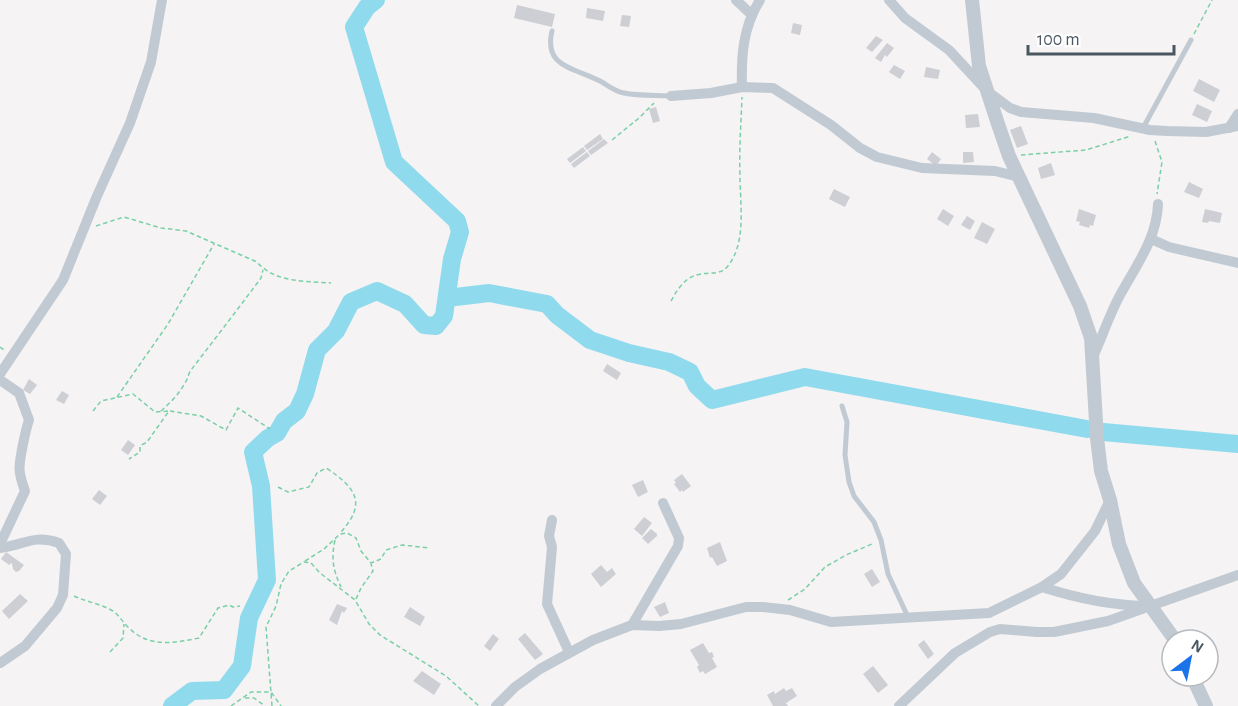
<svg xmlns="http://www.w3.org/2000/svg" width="1238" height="706" font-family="'Alegreya Sans',sans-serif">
  <rect width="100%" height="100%" fill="#f5f3f3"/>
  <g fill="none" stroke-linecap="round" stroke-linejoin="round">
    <g stroke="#90daee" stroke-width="18">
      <path d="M447 298 489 293 547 304 557 315 590 340 629 353 669 362 690 372 697 386 712 400 805 377 1087 429"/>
      <path d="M1103 432 1238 444"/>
      <path d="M172 706 192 691 224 690 242 666 249 618 267 580 261 486 253 452 268 438 277 433 284 421 297 411 305 394 317 350 336 331 351 302 377 291 405 304 424 325 436 326 444 316 452 259 460 232 457 221 394 162 354 27 367 7 376 0"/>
    </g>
  </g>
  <g fill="#cdcfd5">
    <path d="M517 5 555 14 552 27 514 18Z"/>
    <path d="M587 8 605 11 603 21 586 18Z"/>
    <path d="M622 15 631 16 629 27 620 26Z"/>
    <path d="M793 23 802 25 800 35 791 33Z"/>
    <path d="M876 36 883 40 872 52 866 48Z"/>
    <path d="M887 43 894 48 887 57 885 55 881 62 875 58Z"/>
    <path d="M894 65 905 71 900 79 889 72Z"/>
    <path d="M926 67 940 70 938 79 924 77Z"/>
    <path d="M1199 79 1220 90 1214 102 1193 91Z"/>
    <path d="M1197 104 1212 111 1207 122 1192 115Z"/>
    <path d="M656 107 660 121 653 123 649 109Z"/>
    <path d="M978 114 980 127 966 128 965 115Z"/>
    <path d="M1021 126 1028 144 1017 148 1010 130Z"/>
    <path d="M600 134 603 139 587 150 584 146Z"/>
    <path d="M604 139 608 143 591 155 588 151Z"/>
    <path d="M583 147 586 151 570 163 567 159Z"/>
    <path d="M587 152 590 156 574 168 571 164Z"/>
    <path d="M932 152 941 159 936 166 927 159Z"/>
    <path d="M963 152H973L974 162 963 163Z"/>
    <path d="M1051 163 1055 175 1041 179 1038 168Z"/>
    <path d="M1189 182 1203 189 1199 198 1184 192Z"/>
    <path d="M834 189 850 197 845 207 829 199Z"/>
    <path d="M943 209 954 216 948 226 937 219Z"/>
    <path d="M1079 209 1096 215 1093 226 1090 225 1089 228 1079 225 1080 222 1076 221Z"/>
    <path d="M1205 209 1222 213 1220 223 1209 221 1208 223 1202 222Z"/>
    <path d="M967 216 975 221 970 230 961 225Z"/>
    <path d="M982 222 995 229 987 244 974 238Z"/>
    <path d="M607 364 621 373 617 380 603 371Z"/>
    <path d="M29 379 37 385 30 394 23 390Z"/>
    <path d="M62 391 69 395 64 404 56 400Z"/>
    <path d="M128 440 135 445 128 455 121 450Z"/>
    <path d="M682 474 691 486 683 492 682 490 680 492 674 484 676 483 674 480Z"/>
    <path d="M643 480 648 492 638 497 632 485Z"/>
    <path d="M99 490 107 496 100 505 92 499Z"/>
    <path d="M644 517 652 523 642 536 634 529Z"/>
    <path d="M651 529 657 534V536L648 544 642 538Z"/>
    <path d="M720 542 727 561 717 566 712 557 710 558 707 548Z"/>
    <path d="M6 552 24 565 19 571 16 572 13 569 12 564 11 563 9 565 1 559Z"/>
    <path d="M601 565 607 572 612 568 616 574 601 587 591 574Z"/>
    <path d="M872 569 880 582 872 587 864 574Z"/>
    <path d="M20 594 28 601 9 619 2 611Z"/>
    <path d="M665 602 669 613 660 617 654 607Z"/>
    <path d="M337 604 347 608 344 613 342 611 337 625 329 620Z"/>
    <path d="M410 607 425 617 420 626 404 617Z"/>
    <path d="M525 633 543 654 535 660 518 639Z"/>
    <path d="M493 634 499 639 490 651 484 646Z"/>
    <path d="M924 640 934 654 928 659 918 645Z"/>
    <path d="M703 643 709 653 712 652 714 657 712 658 717 667 705 674 703 671 700 673 697 667 699 665 690 650Z"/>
    <path d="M873 666 888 685 878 693 863 674Z"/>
    <path d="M422 671 441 684 434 695 413 681Z"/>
    <path d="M784 688 786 691 792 688 797 696 786 703 788 706H773L767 695 774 691 775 694Z"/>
  </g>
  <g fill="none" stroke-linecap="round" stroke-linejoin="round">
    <g stroke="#7ad0a6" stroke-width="1.5" stroke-dasharray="4.5 3" stroke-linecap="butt">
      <path d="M1194 34 1212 0"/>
      <path d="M612 140 639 118 654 103"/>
      <path d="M1155 141 1162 162 1157 194"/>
      <path d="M1021 155 1086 150 1131 136"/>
      <path d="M96 226 124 217 161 228 186 231 257 262C275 283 306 281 331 283"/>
      <path d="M671 301C678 288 686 276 701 274 711 272 720 275 727 267 747 244 740 204 740 176 739 150 741 124 742 97"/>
      <path d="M0 347 4 350"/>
      <path d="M117 397 168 324 214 244"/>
      <path d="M93 411 101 401 133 394 155 412 169 411 147 442 140 446V452L129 459"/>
      <path d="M161 411C170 403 179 394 185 383 188 379 188 374 191 370 214 340 238 309 261 278L263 270"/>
      <path d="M170 411 201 416 226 430 238 408 270 429"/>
      <path d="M278 487 288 492 309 487 317 473 326 468C357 488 367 504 340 533"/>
      <path d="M335 540C331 559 333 570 341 587"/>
      <path d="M305 561 324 549 340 534 347 533 356 538 361 551 371 563 381 559 386 550 402 545 430 548"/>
      <path d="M74 596C87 602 101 604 113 611 120 616 123 623 129 628 149 648 174 643 199 638L218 608 229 605 233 607 240 606"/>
      <path d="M356 599 361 588 373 571 371 564"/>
      <path d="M788 600 805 589 825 567 846 555 872 544"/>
      <path d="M110 652 123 638 124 624"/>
      <path d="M245 698H254L265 706"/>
      <path d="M231 706 251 692H271L281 706"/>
      <path d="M272 706 266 627 276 606 281 584 289 571 304 562 311 563 320 573 355 600 369 624 380 635 446 676 479 706"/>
    </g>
    <g stroke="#c1cad2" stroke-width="5">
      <path d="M552 31C543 68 576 68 600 81 609 86 614 91 624 93 639 96 656 95 671 96"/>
      <path d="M1143 128 1191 40"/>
      <path d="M842 406 847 422 845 455 849 482 854 496 874 522 881 540 888 574 908 617"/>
    </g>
    <g stroke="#c1cad2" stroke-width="10">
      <path d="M736 0 752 15"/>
      <path d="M889 0 905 18 949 50 987 91 1010 108 1021 112 1094 118 1150 130 1167 131 1206 132 1238 126"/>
      <path d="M742 87C741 56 743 27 760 0"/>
      <path d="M671 96 711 93 742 87 773 88 831 125 860 148 877 157 922 168 995 171 1019 177"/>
      <path d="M1229 128 1238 114"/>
      <path d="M1151 239 1169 247 1238 263"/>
      <path d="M1093 357C1102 337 1109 316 1119 297 1135 267 1157 239 1158 204"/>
      <path d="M0 374 63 280 97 196 130 123 151 62 162 0"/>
      <path d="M0 380 19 393 29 420C26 429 25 435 23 444 19 466 17 469 25 491L0 544"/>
      <path d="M552 520 549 536 552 547 547 604 569 652"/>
      <path d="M0 548C24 545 34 534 59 543L66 554 63 595 57 608 25 646 0 663"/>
      <path d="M1042 587C1076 598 1109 605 1145 606"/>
      <path d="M632 625 678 546 679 538 663 503"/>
      <path d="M496 706 515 687 540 669 593 640 632 625 659 626 681 624 746 607H763L790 610 831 622 989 613 1042 587 1061 574 1095 531 1110 500"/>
      <path d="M899 706 955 653 990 632 1000 629 1037 632H1054L1108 621 1238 575"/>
    </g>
    <g stroke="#c1cad2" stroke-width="14">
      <path d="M972 0 979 66 998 124 1009 156 1080 306 1091 338 1097 438 1101 471 1110 500 1119 544 1134 583 1175 640"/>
      <path d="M1192 676 1206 706"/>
    </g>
  </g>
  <g transform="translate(1190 658) rotate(32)"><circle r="28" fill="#ffffff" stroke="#b7bbc0" stroke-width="1.5"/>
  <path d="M0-4.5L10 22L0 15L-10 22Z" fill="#1a73e8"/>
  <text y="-9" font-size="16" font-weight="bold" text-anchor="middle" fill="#4a5661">N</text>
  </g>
  <path d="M1028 45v9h146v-9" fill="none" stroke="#4a5661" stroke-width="3"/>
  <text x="1037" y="45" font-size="18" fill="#4a5661" stroke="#ffffff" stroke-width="4.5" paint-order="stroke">100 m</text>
</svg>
